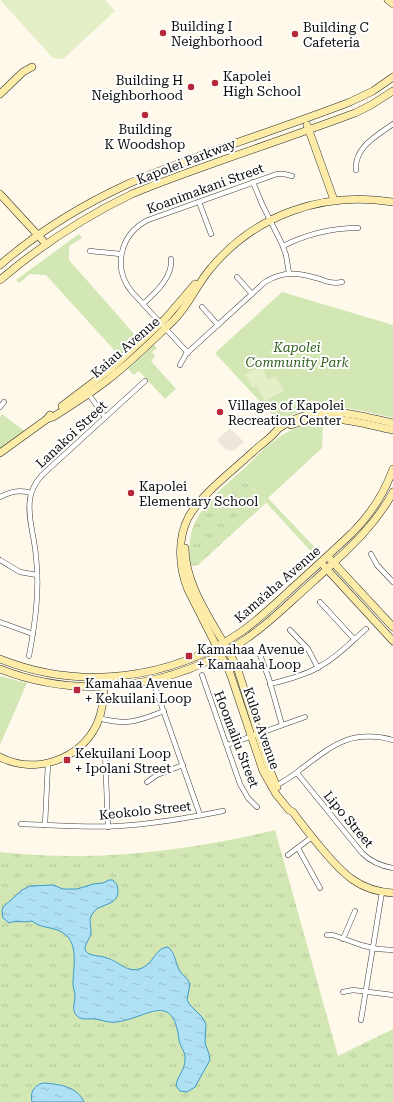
<svg xmlns="http://www.w3.org/2000/svg" width="393" height="1102" font-family="'Roboto Serif',serif">
  <defs>
    <pattern id="grass-tufts" width="24" height="20" patternUnits="userSpaceOnUse"><rect width="24" height="20" fill="#d3e7b5"/><path d="M3 7l-1-3M5 7V3M7 7l1-3M15 17l-1-3M17 17v-4M19 17l1-3" fill="none" stroke="#b4c59a"/></pattern>
    <pattern id="water-ripples" width="26" height="14" patternUnits="userSpaceOnUse"><rect width="26" height="14" fill="#b0e0f4"/><path d="M2 4q2-2 4 0t4 0M15 11q2-2 4 0t4 0" fill="none" stroke="#96bfd0"/></pattern>
  </defs>
  <rect width="100%" height="100%" fill="#fef9ea"/>
  <g fill="url(#grass-tufts)">
    <path d="M239 473 266 503 198 565 191 566C182 521 209 500 239 473Z"/>
    <path d="M275 830 338 1056 393 1029V1102H0V852C95 862 183 852 275 830Z"/>
  </g>
  <g fill="#d3e7b5">
    <path d="M79 234 82 238 69 246V260L135 335 138 332 141 335 145 333 148 336 117 364 113 360 116 358 114 354 116 352 46 275 30 274 19 283 16 280Z"/>
    <path d="M282 292 393 325V418C365 412 335 402 307 409 297 412 287 417 278 421L215 353Z"/>
    <path d="M154 345 157 348 152 352 155 356 151 361 176 389 165 399 139 371 134 375 128 369Z"/>
    <path d="M2 414 27 433 0 453V417Z"/>
    <path d="M323 422 322 448 268 498 321 554 317 558 239 473C267 447 282 426 323 422Z"/>
    <path d="M0 676 27 683 0 745Z"/>
  </g>
  <g fill="#e4eec7">
    <path d="M1 0H105L115 11 63 59 53 58 1 1Z"/>
    <path d="M262 366 268 380 276 376 284 391 264 401 257 386 252 388 245 374Z"/>
  </g>
  <path fill="#ede6db" d="M230 428 244 442 234 450 230 451 225 449 217 440Z"/>
  <g fill="url(#water-ripples)" stroke="#3a9bc8">
    <path d="M109 880H113L117 885C123 907 100 902 93 913 88 919 91 925 91 932 91 938 85 942 85 950 89 957 100 955 107 958 120 962 127 974 142 968 153 964 156 947 168 947 176 954 175 963 180 971 183 976 188 978 190 984L187 1000 190 1005 202 1017 206 1024 205 1043 209 1054 210 1060 195 1087 187 1092 180 1091 176 1086C177 1076 185 1070 185 1060 186 1052 180 1047 179 1040 173 989 146 1019 116 1022 108 1023 102 1020 95 1019 89 1018 82 1021 77 1016 71 1010 75 1003 75 996 75 992 73 988 73 984 73 970 78 949 68 937 57 925 42 930 32 921 25 923 15 920 9 923L3 918 2 911 3 907 22 890 30 886 53 885 63 889H77L93 884 103 883Z"/>
    <path d="M43 1083C58 1084 77 1086 84 1102H32C30 1093 33 1086 43 1083Z"/>
  </g>
  <g fill="none" stroke-linecap="round" stroke-linejoin="round">
    <g stroke="#3e3e3e" stroke-width="5.5">
      <g id="street">
        <path d="M356 170C354 147 378 135 393 124"/>
        <path d="M253 182 262 204 282 244 286 255 289 273"/>
        <path d="M199 202 211 234"/>
        <path d="M283 246C307 234 331 228 358 228"/>
        <path d="M90 251 121 254"/>
        <path d="M237 277 252 294"/>
        <path d="M143 304C155 293 173 277 171 259"/>
        <path d="M202 307 218 325"/>
        <path d="M188 353 132 292C112 268 120 234 148 220L277 174H284L292 176"/>
        <path d="M180 365 186 354 265 282C284 270 300 273 320 279 327 282 334 284 342 282"/>
        <path d="M87 392 105 417"/>
        <path d="M0 407 4 402"/>
        <path d="M0 497C10 492 20 489 31 493"/>
        <path d="M371 554 377 565 393 582"/>
        <path d="M0 560 20 572 37 575"/>
        <path d="M320 602 354 639"/>
        <path d="M0 622 33 634"/>
        <path d="M290 630 308 649 318 668"/>
        <path d="M260 655 269 679 282 725"/>
        <path d="M29 656C35 624 40 590 36 557 35 538 27 518 30 499 31 490 36 482 42 475L145 381"/>
        <path d="M202 675 240 784 248 798 257 807"/>
        <path d="M270 684C286 680 303 676 317 668 336 658 350 643 366 629"/>
        <path d="M156 690 200 815"/>
        <path d="M99 718C126 726 139 721 164 711"/>
        <path d="M227 745 305 717"/>
        <path d="M105 752 108 827"/>
        <path d="M297 773 362 853C371 862 381 866 393 868"/>
        <path d="M147 782 157 775 183 765"/>
        <path d="M276 786C284 781 293 776 301 769 333 745 351 729 393 740"/>
        <path d="M21 824C54 825 87 828 119 826 154 824 188 818 223 811"/>
        <path d="M45 825 48 763"/>
        <path d="M298 848 320 888"/>
        <path d="M288 855 312 837"/>
        <path d="M327 935H333L361 945 377 949 393 950"/>
        <path d="M343 939 355 911"/>
        <path d="M343 992 353 990 393 995"/>
        <path d="M361 1020 382 892"/>
      </g>
    </g>
    <g stroke="#2d2d2d" stroke-width="8">
      <g id="secondary">
        <path d="M388 0 393 4"/>
        <path d="M0 94 23 72 32 67"/>
        <path d="M307 125 334 200"/>
        <path d="M0 194 46 244"/>
        <path d="M0 265C38 232 82 205 128 184 156 171 186 161 216 150 261 134 306 119 350 102L373 91 393 77"/>
        <path d="M0 280C40 246 84 217 132 194 160 182 189 172 217 162 263 146 309 130 355 113L371 105 393 91"/>
        <path d="M62 406 112 368 165 319 195 284"/>
        <path d="M47 419 53 417C72 405 91 393 109 379 131 362 153 340 174 320 189 305 197 284 211 268 256 214 324 191 393 202"/>
        <path d="M393 423C351 414 316 401 278 429 272 437 263 443 255 450 235 469 201 494 188 518 177 540 179 568 188 590L230 673 263 771 276 794 289 810 293 812C302 825 312 837 322 849 343 874 359 891 393 893"/>
        <path d="M291 425C326 411 358 423 393 430"/>
        <path d="M0 453 47 419 50 415"/>
        <path d="M185 548C185 591 221 632 238 670L269 768 277 787"/>
        <path d="M330 559 393 627"/>
        <path d="M324 566 393 641"/>
        <path d="M0 659C80 691 170 680 241 632 258 620 274 605 289 591 310 572 331 553 352 533 370 515 384 494 393 469"/>
        <path d="M0 669C81 701 175 688 246 639 271 622 292 600 315 580 344 553 374 528 393 492"/>
        <path d="M0 757C35 775 80 760 97 724 103 711 104 696 104 682"/>
      </g>
    </g>
    <use href="#street" stroke="#fff" stroke-width="4.5"/>
    <use href="#secondary" stroke="#fceca7" stroke-width="7"/>
  </g>
  <g fill="#b6283b" stroke="#fff" stroke-width="1.5">
    <circle cx="163" cy="33" r="4"/>
    <circle cx="295" cy="34" r="4"/>
    <circle cx="215" cy="83" r="4"/>
    <circle cx="191" cy="87" r="4"/>
    <circle cx="145" cy="115" r="4"/>
    <circle cx="220" cy="412" r="4"/>
    <circle cx="131" cy="493" r="4"/>
    <rect x="185" y="652" width="8" height="8" rx="2"/>
    <rect x="73" y="686" width="8" height="8" rx="2"/>
    <rect x="63" y="756" width="8" height="8" rx="2"/>
  </g>
  <g text-anchor="middle" stroke-width="4" stroke-linejoin="round" paint-order="stroke">
    <g font-size="13" fill="#0b0b0b" stroke="#fff" text-anchor="start">
      <text x="171" y="31">Building I<tspan x="171" dy="15">Neighborhood</tspan></text>
      <text x="303" y="32">Building C<tspan x="303" dy="15">Cafeteria</tspan></text>
      <text x="223" y="81">Kapolei<tspan x="223" dy="15">High School</tspan></text>
      <text x="183" y="85" text-anchor="end">Building H<tspan x="183" dy="15">Neighborhood</tspan></text>
      <text x="145" y="134" text-anchor="middle">Building<tspan x="145" dy="15">K Woodshop</tspan></text>
      <text x="228" y="410">Villages of Kapolei<tspan x="228" dy="15">Recreation Center</tspan></text>
      <text x="139" y="491">Kapolei<tspan x="139" dy="15">Elementary School</tspan></text>
      <text x="197" y="654">Kamahaa Avenue<tspan x="197" dy="15">+ Kamaaha Loop</tspan></text>
      <text x="85" y="688">Kamahaa Avenue<tspan x="85" dy="15">+ Kekuilani Loop</tspan></text>
      <text x="75" y="758">Kekuilani Loop<tspan x="75" dy="15">+ Ipolani Street</tspan></text>
    </g>
    <g font-size="13" fill="#0b0b0b" stroke="#fff">
      <text transform="translate(186 161) rotate(-21)" y="5">Kapolei Parkway</text>
      <text transform="translate(205 188) rotate(-20)" y="5">Koanimakani Street</text>
      <text transform="translate(125 347) rotate(-41)" y="5">Kaiau Avenue</text>
      <text transform="translate(71 434) rotate(-43)" y="5">Lanakoi Street</text>
      <text transform="translate(277 584) rotate(-41)" y="5">Kama'aha Avenue</text>
      <text transform="translate(262 728) rotate(71)" y="5">Kuloa Avenue</text>
      <text transform="translate(237 739) rotate(69)" y="5">Hoomaliu Street</text>
      <text transform="translate(145 810) rotate(-6)" y="5">Keokolo Street</text>
      <text transform="translate(349 819) rotate(50)" y="5">Lipo Street</text>
    </g>
    <g font-size="13" font-style="italic" fill="#31601e" stroke="#fff">
      <text x="297" y="352">Kapolei<tspan x="297" dy="15">Community Park</tspan></text>
    </g>
  </g>
</svg>
